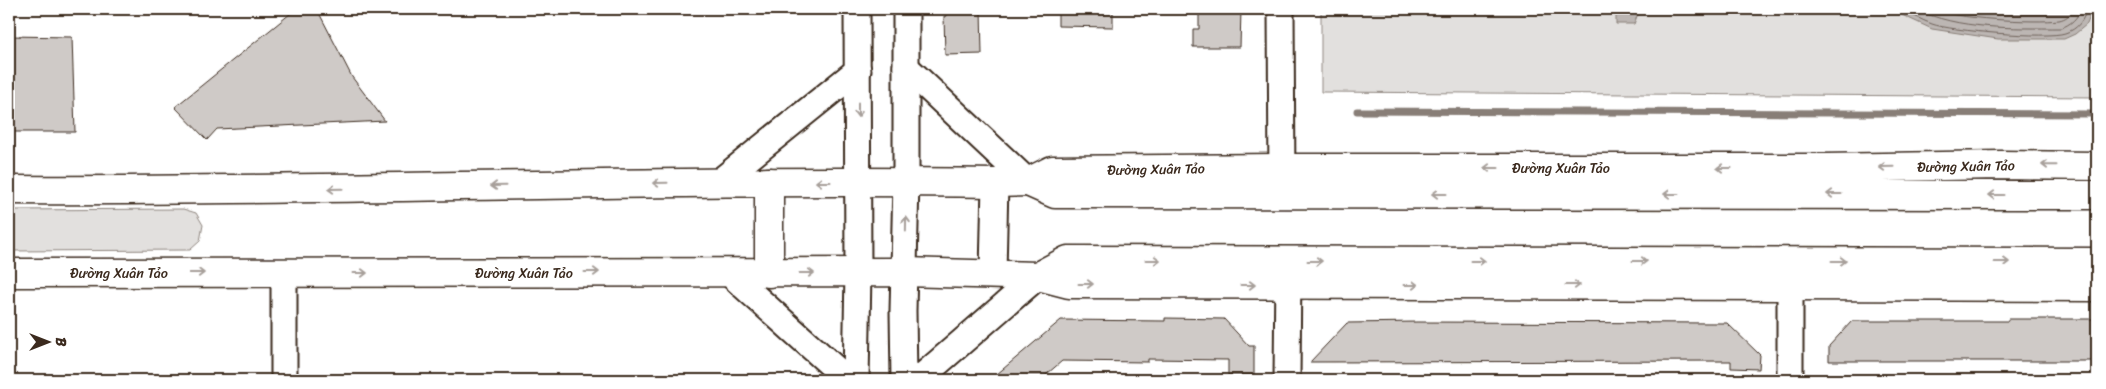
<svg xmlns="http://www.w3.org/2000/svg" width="2106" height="389" font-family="Sriracha,sans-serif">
  <rect width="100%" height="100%" fill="#fff"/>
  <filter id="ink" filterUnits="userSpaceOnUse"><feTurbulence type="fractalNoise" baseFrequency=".02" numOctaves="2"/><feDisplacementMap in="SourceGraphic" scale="10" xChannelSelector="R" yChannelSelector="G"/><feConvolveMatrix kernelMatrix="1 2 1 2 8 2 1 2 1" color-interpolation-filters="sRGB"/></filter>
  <g filter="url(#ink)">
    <g fill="#e2e0de" stroke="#8e857e">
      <path d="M1321 9H2097V97L1321 92Z"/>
      <path d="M183 209 196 213 203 225 200 241 190 250 9 251V210Z"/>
    </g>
    <g fill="#bcb6b3" stroke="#887e77">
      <path d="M1606 9H1652L1639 11 1634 24H1616V10Z"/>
      <path d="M1889 9H2093L2087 24 2075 34 2064 39H1998L1932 29Z"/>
    </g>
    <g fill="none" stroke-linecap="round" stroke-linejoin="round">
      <g stroke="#6f625a" stroke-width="1">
        <path d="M1901 9C1911 14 1921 20 1932 24 1950 31 2048 39 2065 33 2078 29 2083 21 2087 9"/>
        <path d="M1915 9C1959 30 2012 28 2061 28 2071 24 2077 19 2081 9"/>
        <path d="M1932 9C1953 19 2035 23 2059 20 2065 19 2071 15 2073 9"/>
      </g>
      <path stroke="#887e77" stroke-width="7" d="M1357 111 2097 114"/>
    </g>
    <g fill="#cfcac7" stroke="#3b2a1e">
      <path d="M296 9H317L352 77 385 121 217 129 207 140 175 107Z"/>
      <path d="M946 9H981L982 54 945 55 944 16H946Z"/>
      <path d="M1058 9H1113V27L1058 26Z"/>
      <path d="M1199 9 1241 10 1240 47H1193V29H1199Z"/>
      <path d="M9 36 72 37 75 132H9Z"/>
      <path d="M1165 318 1224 319 1249 346H1254V375H1228V360L1148 359V362L1062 361 1040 380H990L1061 320 1165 321Z"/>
      <path d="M2008 319H2097V361H1829V346L1852 321H2008Z"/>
      <path d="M1417 322 1727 323 1760 355 1759 369 1731 368V361L1310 362 1347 323Z"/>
    </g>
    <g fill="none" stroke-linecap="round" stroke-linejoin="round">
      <g stroke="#3b2a1e" stroke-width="29">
        <g id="minor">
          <path d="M1281 9 1282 187"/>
          <path d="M906 67 1028 182"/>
          <path d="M719 182 858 70"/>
          <path d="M284 273V380"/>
          <path d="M729 273 848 380"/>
          <path d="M993 273 995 183"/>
          <path d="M856 380 858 273 857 9"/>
          <path d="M904 380 903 311 906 181V9"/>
          <path d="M918 380 1038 276"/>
          <path d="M1287 380 1288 265"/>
          <path d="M1790 380V266"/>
        </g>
      </g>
      <g stroke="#3b2a1e" stroke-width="31">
        <g id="major">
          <path d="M1028 182 1055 194 2097 195"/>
          <path d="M9 190C337 192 666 178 995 183L1028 182 1052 170 1282 168H1824L2001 165 2097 166"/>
          <path d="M9 273 905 272 1038 276 1069 284 2097 287"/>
          <path d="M769 273V182"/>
          <path d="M1038 276 1068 260 2097 262"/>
        </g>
      </g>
      <use href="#minor" stroke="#fff" stroke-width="25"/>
      <use href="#major" stroke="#fff" stroke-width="28"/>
    </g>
    <defs><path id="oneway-shaft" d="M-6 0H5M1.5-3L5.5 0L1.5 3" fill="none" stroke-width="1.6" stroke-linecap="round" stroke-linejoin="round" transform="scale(1.25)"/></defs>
    <g stroke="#a79f9a">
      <use href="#oneway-shaft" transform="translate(858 110) rotate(90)"/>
      <use href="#oneway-shaft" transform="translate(2049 165) rotate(-179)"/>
      <use href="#oneway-shaft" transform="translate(1886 167) rotate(179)"/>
      <use href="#oneway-shaft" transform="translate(1491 168) rotate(-180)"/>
      <use href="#oneway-shaft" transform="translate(1724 168) rotate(-180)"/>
      <use href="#oneway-shaft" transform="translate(823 182) rotate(180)"/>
      <use href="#oneway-shaft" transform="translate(660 183) rotate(179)"/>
      <use href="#oneway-shaft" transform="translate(498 186) rotate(179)"/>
      <use href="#oneway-shaft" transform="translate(335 189) rotate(179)"/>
      <use href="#oneway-shaft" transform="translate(1439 194) rotate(180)"/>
      <use href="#oneway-shaft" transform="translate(1671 194) rotate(180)"/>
      <use href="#oneway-shaft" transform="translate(1834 194) rotate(-180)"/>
      <use href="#oneway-shaft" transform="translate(1996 195) rotate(-180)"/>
      <use href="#oneway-shaft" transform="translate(906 224) rotate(-89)"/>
      <use href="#oneway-shaft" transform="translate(1153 260)"/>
      <use href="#oneway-shaft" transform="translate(1315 261)"/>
      <use href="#oneway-shaft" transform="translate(1478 261)"/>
      <use href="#oneway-shaft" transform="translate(1640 261)"/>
      <use href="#oneway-shaft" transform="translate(1839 261)"/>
      <use href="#oneway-shaft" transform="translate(2002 262)"/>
      <use href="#oneway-shaft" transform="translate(592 272)"/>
      <use href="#oneway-shaft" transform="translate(197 273)"/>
      <use href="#oneway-shaft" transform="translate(360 273)"/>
      <use href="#oneway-shaft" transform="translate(807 273)"/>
      <use href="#oneway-shaft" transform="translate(1086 284)"/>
      <use href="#oneway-shaft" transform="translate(1248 285)"/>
      <use href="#oneway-shaft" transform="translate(1411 285)"/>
      <use href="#oneway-shaft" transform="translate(1573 285)"/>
    </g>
  </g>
  <g text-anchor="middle" stroke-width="4" stroke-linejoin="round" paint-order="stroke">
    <g font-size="14" fill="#3b2a1e" stroke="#fff">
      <text transform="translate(1966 166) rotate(-1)" y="5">Đường Xuân Tảo</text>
      <text x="1561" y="173">Đường Xuân Tảo</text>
      <text transform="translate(1156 169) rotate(-1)" y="5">Đường Xuân Tảo</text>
      <text x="119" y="278">Đường Xuân Tảo</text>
      <text x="524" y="278">Đường Xuân Tảo</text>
    </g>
  </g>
  <rect width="2106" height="389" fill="none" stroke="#fff" stroke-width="30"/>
  <rect x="15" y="15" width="2076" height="359" fill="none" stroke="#3b2a1e" stroke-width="2" filter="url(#ink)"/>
  <g transform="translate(48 342) rotate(90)" stroke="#ffffff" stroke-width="4" paint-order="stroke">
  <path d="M0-4L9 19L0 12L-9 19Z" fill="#3b2a1e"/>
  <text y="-8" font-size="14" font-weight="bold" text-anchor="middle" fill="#3b2a1e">B</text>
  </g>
</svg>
